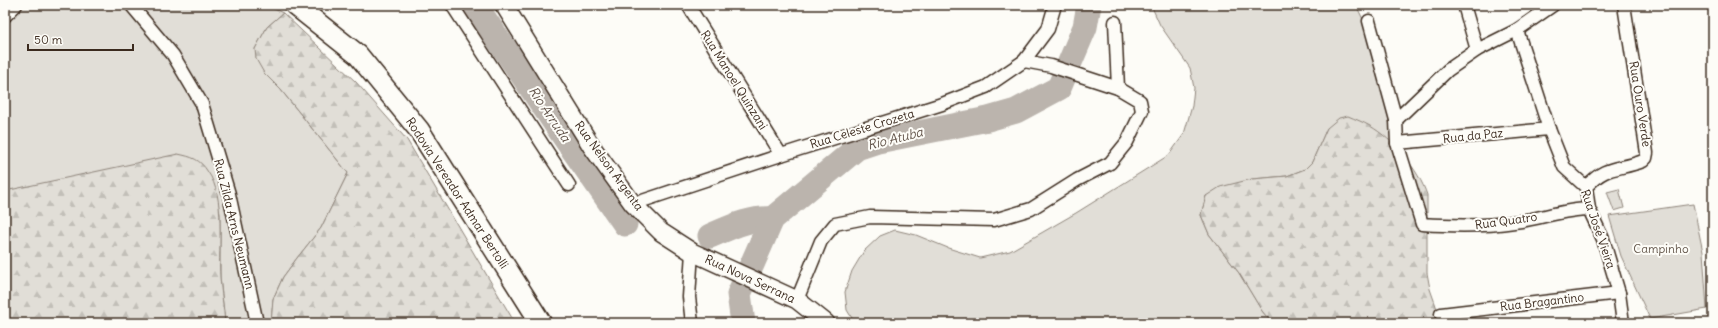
<svg xmlns="http://www.w3.org/2000/svg" width="1718" height="328" font-family="Delius,sans-serif">
  <defs>
    <pattern id="forest-firs" width="22" height="20" patternUnits="userSpaceOnUse"><rect width="22" height="20" fill="#e1ded7"/><path d="M5 1l3.5 6h-7zM16 11l3.5 6h-7z" fill="#c2bfb8"/></pattern>
  </defs>
  <rect width="100%" height="100%" fill="#fdfcf7"/>
  <filter id="ink" filterUnits="userSpaceOnUse"><feTurbulence type="fractalNoise" baseFrequency=".025" numOctaves="2"/><feDisplacementMap in="SourceGraphic" scale="8" xChannelSelector="R" yChannelSelector="G"/><feConvolveMatrix kernelMatrix="1 2 1 2 8 2 1 2 1" color-interpolation-filters="sRGB"/></filter>
  <g filter="url(#ink)">
    <g fill="#e1ded7" stroke="#8e847a">
      <path d="M13 5H265L283 13 267 27 255 49 264 73 281 90 348 173 321 228 297 258 283 277 273 299 271 323H225L220 277V214L216 192 5 191V17Z"/>
      <path d="M1151 5H1356L1380 54 1394 145 1327 128 1312 162 1305 169 1287 176 1252 179 1206 196 1201 215 1209 234 1239 273 1262 311 1272 323H855L847 310 845 292 852 271 864 251 880 236 895 230 916 235 948 248 980 258 1010 251 1076 213 1169 155 1184 134 1192 106 1194 88 1190 68 1160 25Z"/>
      <path d="M1619 189 1624 208 1614 211 1607 192Z"/>
      <path d="M1693 204 1703 252 1707 309 1650 319 1621 256 1609 216Z"/>
    </g>
    <g fill="url(#forest-firs)" stroke="#8e847a">
      <path d="M283 13 356 82 407 140 515 323H271L273 299 283 277 297 258 321 228 348 173 281 90 264 73 256 59 255 49 267 27Z"/>
      <path d="M1348 116C1355 119 1363 122 1370 126 1393 139 1419 170 1427 195V273L1430 289 1442 323H1272L1262 311 1239 273 1209 234 1201 215 1206 196 1220 187 1252 179 1287 176 1305 169 1312 162 1327 128 1339 118Z"/>
      <path d="M178 154C192 157 200 159 208 172 226 197 218 247 220 277 221 292 224 308 225 323H5V191Z"/>
    </g>
    <g fill="none" stroke-linecap="round" stroke-linejoin="round">
      <g stroke="#bbb4ad" stroke-width="25">
        <path d="M475 5 567 141 625 224"/>
        <path d="M710 236C729 228 751 217 772 219"/>
        <path d="M743 323 739 294 772 219 857 148 878 141 988 119 1016 111 1059 88 1085 27 1089 5"/>
      </g>
      <g stroke="#3b2a1e" stroke-width="15">
        <g id="minor">
          <path d="M131 5 173 55 202 104 229 194 257 323"/>
          <path d="M452 5 569 185"/>
          <path d="M688 5 781 155"/>
          <path d="M1464 5 1477 50"/>
          <path d="M5 16 16 5"/>
          <path d="M1369 21 1396 120 1397 143 1422 224C1453 226 1483 227 1514 222 1540 219 1564 209 1589 209"/>
          <path d="M1115 22 1118 88"/>
          <path d="M1517 30 1549 129 1564 167 1586 187 1589 209 1603 239 1619 293 1623 323"/>
          <path d="M1396 120 1448 70 1477 50 1517 30 1553 5"/>
          <path d="M1397 143 1549 129"/>
          <path d="M1586 187C1607 164 1617 171 1643 161L1646 158 1647 153 1624 5"/>
          <path d="M633 204 781 155 942 104 986 87 1024 61 1048 29 1055 5"/>
          <path d="M797 300 821 241 835 224 870 217 994 220 1031 209 1077 180 1110 163 1127 142 1142 111 1140 101 1118 88 1051 66 1024 61"/>
          <path d="M1441 314 1619 293"/>
          <path d="M692 323 689 297 692 252"/>
        </g>
      </g>
      <g stroke="#3b2a1e" stroke-width="20">
        <path id="secondary" d="M504 5 592 147 633 204 661 232 692 252 797 300 826 323"/>
      </g>
      <g stroke="#3b2a1e" stroke-width="23">
        <path id="trunk" d="M295 5 358 55 419 130 541 323"/>
      </g>
      <use href="#minor" stroke="#fdfcf7" stroke-width="12"/>
      <use href="#secondary" stroke="#fdfcf7" stroke-width="17"/>
      <use href="#trunk" stroke="#fdfcf7" stroke-width="20"/>
    </g>
  </g>
  <g text-anchor="middle" stroke-width="4" stroke-linejoin="round" paint-order="stroke">
    <g font-size="12" fill="#3b2a1e" stroke="#fdfcf7">
      <text transform="translate(734 80) rotate(58)" y="4">Rua Manoel Quinzani</text>
      <text transform="translate(1640 104) rotate(81)" y="4">Rua Ouro Verde</text>
      <text transform="translate(862 129) rotate(-17)" y="4">Rua Celeste Crozeta</text>
      <text transform="translate(1473 136) rotate(-6)" y="4">Rua da Paz</text>
      <text transform="translate(609 166) rotate(54)" y="4">Rua Nelson Argenta</text>
      <text transform="translate(457 193) rotate(57)" y="4">Rodovia Vereador Admar Bertolli</text>
      <text transform="translate(1506 221) rotate(-8)" y="4">Rua Quatro</text>
      <text transform="translate(234 224) rotate(76)" y="4">Rua Zilda Arns Neumann</text>
      <text transform="translate(1598 229) rotate(71)" y="4">Rua José Vieira</text>
      <text transform="translate(750 279) rotate(25)" y="4">Rua Nova Serrana</text>
      <text transform="translate(1542 302) rotate(-7)" y="4">Rua Bragantino</text>
    </g>
    <g font-size="12" fill="#64574c" stroke="#fdfcf7">
      <text x="1661" y="253">Campinho</text>
    </g>
    <g font-size="13" font-style="italic" fill="#615349" stroke="#fdfcf7">
      <text transform="translate(550 114) rotate(56)" y="5">Rio Arruda</text>
      <text transform="translate(895 138) rotate(-14)" y="5">Rio Atuba</text>
    </g>
  </g>
  <rect width="1718" height="328" fill="none" stroke="#fdfcf7" stroke-width="20"/>
  <rect x="10" y="10" width="1698" height="308" fill="none" stroke="#3b2a1e" stroke-width="1.5" filter="url(#ink)"/>
  <path d="M28 44v6h105v-6" fill="none" stroke="#3b2a1e" stroke-width="2"/>
  <text x="34" y="44" font-size="12" fill="#3b2a1e" stroke="#fdfcf7" stroke-width="3" paint-order="stroke">50 m</text>
</svg>
